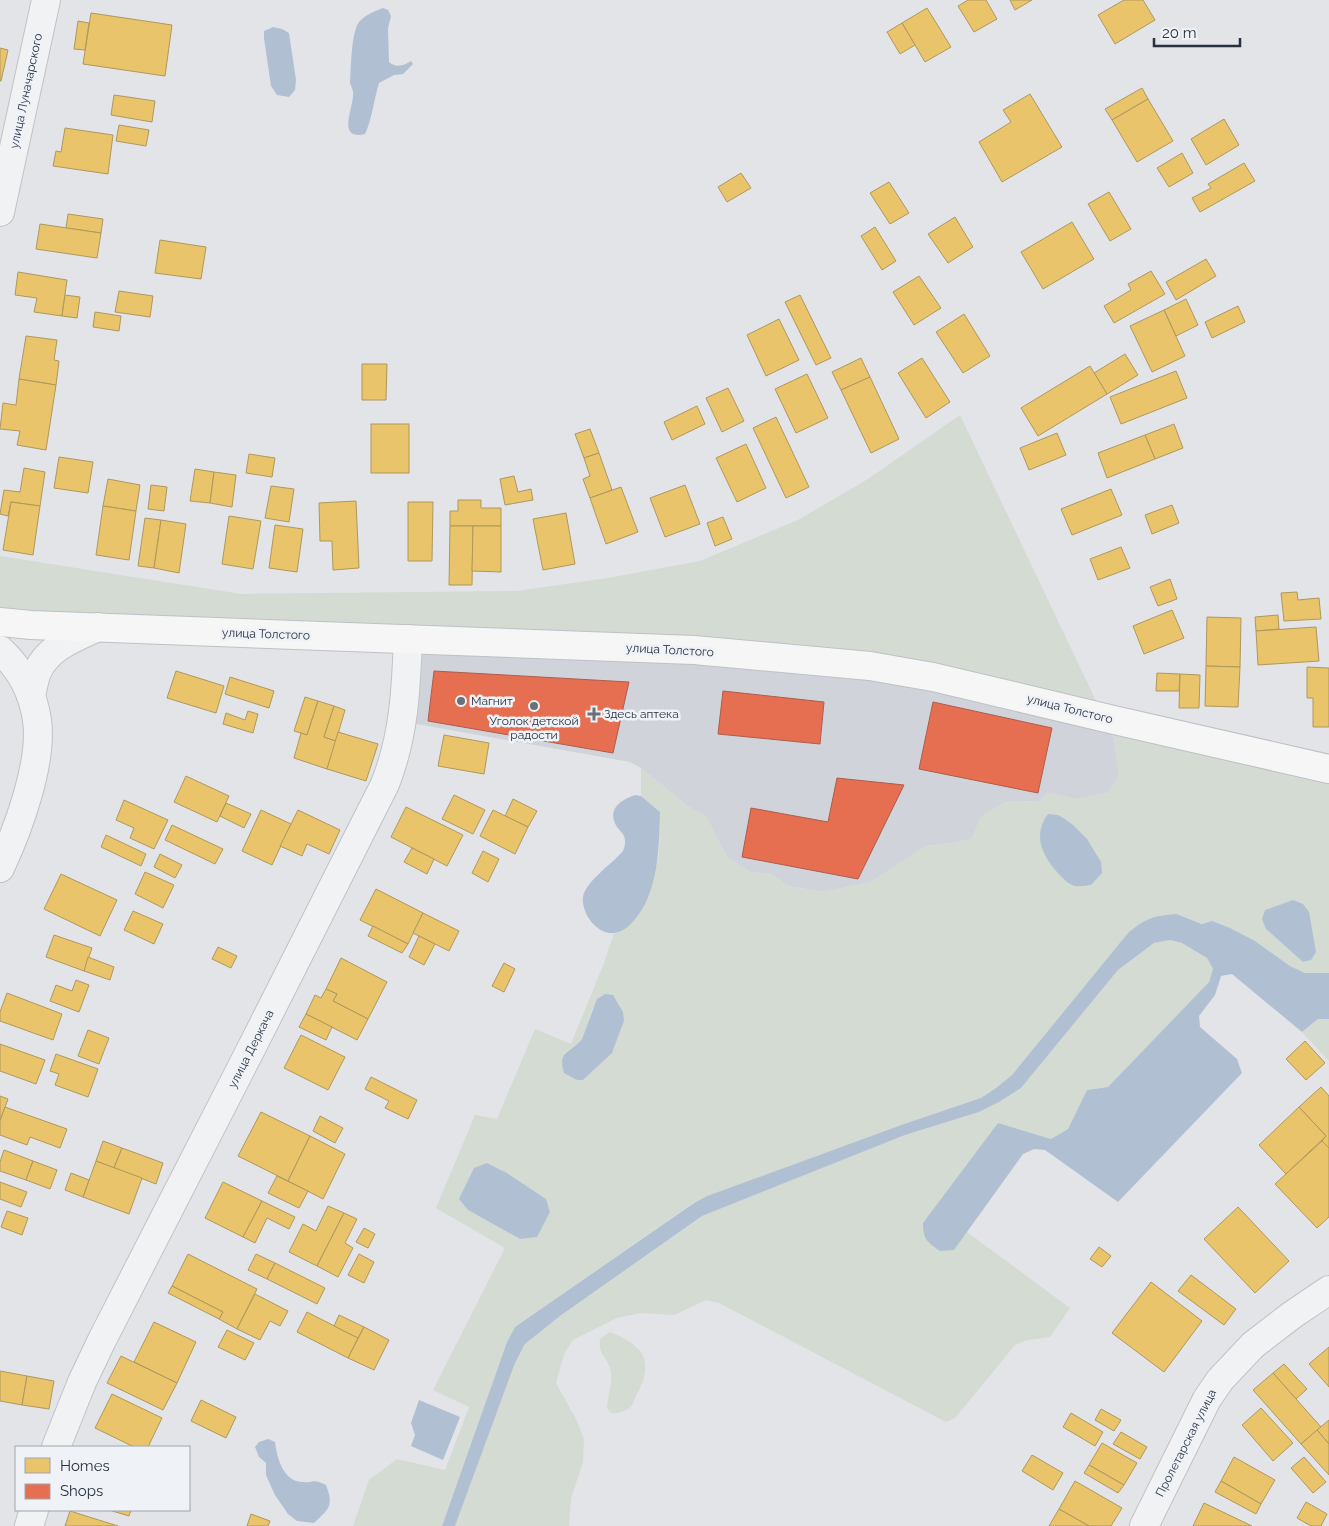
<svg xmlns="http://www.w3.org/2000/svg" width="1329" height="1526" font-family="Raleway,sans-serif">
  <rect width="100%" height="100%" fill="#e2e4e7"/>
  <path fill="#d0d4da" d="M418 651 746 666 878 680 924 687 1112 733 1116 752 1119 776 1108 793 1077 799 1048 793 1038 801 1005 802 981 817 972 839 954 843 926 846 871 882 823 892 788 886 771 874 750 872 727 857 706 817 686 805 641 768 630 762 411 723Z"/>
  <g fill="#d3dbd2" fill-rule="evenodd">
    <path d="M960 415 1098 705 1011 681 933 663 0 609V556L241 594 516 591 608 578 700 561 798 520 868 479Z"/>
    <path d="M1112 733 1329 783V973H1305L1290 966 1255 941 1192 920 1128 933 1012 1075 996 1088 981 1098 904 1124 707 1196 693 1203 515 1327 507 1342 442 1526H353L369 1480 397 1459 445 1470 469 1407 433 1390 505 1248 436 1208 475 1115 497 1119 535 1029 571 1044 604 963 614 933 623 930 654 879 659 853 660 812 641 796V768L686 805 706 817 727 857 750 872 771 874 788 886 823 892 871 882 926 846 954 843 971 839 981 817 1005 802 1038 801 1048 793 1077 799 1108 793 1119 776 1116 752ZM1293 900 1310 960 1303 962 1266 929 1265 910ZM593 1008 624 1021 612 1053 583 1080 564 1053 578 1043 582 1039ZM487 1163 507 1173 546 1199 537 1237 520 1239 468 1210Z"/>
    <path d="M1170 940 1182 943 1207 958 1213 969 1209 982 1108 1087 1087 1090 1068 1129 1051 1139 998 1123 954 1250 967 1232 1070 1308 1050 1337 1028 1340 1015 1345 955 1418 946 1422 719 1303 706 1300 674 1315 640 1313 617 1318 573 1340 564 1354 556 1383 575 1417 584 1439 583 1462 571 1498 569 1526H455L515 1363 525 1344 560 1316 702 1216 905 1135 979 1112 999 1102 1021 1088 1118 970 1154 943Z"/>
    <path d="M1318 1019H1329V1061L1302 1032Z"/>
    <path d="M610 1332C622 1337 635 1343 642 1354 650 1369 642 1385 635 1398 634 1401 632 1406 629 1408 624 1412 617 1414 611 1413L607 1408C608 1395 614 1380 610 1368 606 1356 598 1354 600 1339Z"/>
  </g>
  <g fill="#b0c0d2">
    <path d="M383 8 388 10 391 16 388 28 389 62C396 68 403 66 411 61L413 64 403 74 394 75 379 83C374 99 372 119 365 134 335 141 355 106 353 91 352 88 351 86 350 83 351 69 351 33 359 22 365 15 375 11 383 8Z"/>
    <path d="M273 27 282 29 289 33 296 80 295 90 289 97 277 95 271 86 264 38V31Z"/>
    <path d="M635 795 641 796 660 812C659 843 659 874 646 902 640 914 628 932 614 933 597 935 581 913 583 897 585 882 613 863 623 851 625 846 626 841 624 836 622 832 619 830 617 827 606 809 621 800 635 795Z"/>
    <path d="M1048 814 1058 815 1065 819 1073 825 1087 839 1101 862 1102 873 1091 885C1087 885 1080 887 1075 886 1067 884 1062 877 1057 872 1041 854 1033 834 1048 814Z"/>
    <path d="M1293 900 1303 904 1309 912 1316 952 1311 960 1303 962 1266 929 1262 919 1265 910Z"/>
    <path d="M1176 914 1202 924 1212 921 1230 928 1255 941 1290 966 1305 973H1329V1019H1318L1302 1032 1232 974 1221 976 1215 995 1199 1016 1200 1027 1237 1059 1242 1073 1118 1202 1045 1150 1034 1149 1023 1154 954 1250 940 1251C927 1242 923 1239 923 1223L998 1123 1051 1139 1068 1129 1087 1090 1108 1087 1209 982 1213 969 1207 958 1182 943 1170 940 1154 943 1118 970 1021 1088 999 1102 979 1112 905 1135 702 1216 560 1316 525 1344 515 1363 455 1526H442L507 1342 515 1327 694 1203 707 1196 904 1124 981 1098 996 1088 1012 1075 1128 933C1146 918 1153 916 1176 914Z"/>
    <path d="M605 994 613 995 623 1012 624 1021 612 1053 583 1080H577L564 1073C557 1050 571 1053 582 1039L597 999Z"/>
    <path d="M487 1163 507 1173 546 1199 550 1212 537 1237 520 1239 468 1210 459 1199 474 1168Z"/>
    <path d="M419 1400 460 1417 443 1460 411 1446 415 1435 411 1423Z"/>
    <path d="M268 1439 275 1442C277 1458 283 1481 302 1482 315 1483 312 1478 326 1485 334 1506 329 1509 314 1523L297 1521 288 1514 275 1495 266 1475V1463L259 1457 255 1447 259 1442Z"/>
  </g>
  <g fill="#e9c46a" stroke="#af985d">
    <path d="M968 0H986L997 19 974 32 958 6Z"/>
    <path d="M1010 0H1032L1015 10Z"/>
    <path d="M1124 0H1143L1155 20 1115 44 1098 15Z"/>
    <path d="M927 8 951 47 925 62 902 23Z"/>
    <path d="M91 13 172 25 165 76 83 64Z"/>
    <path d="M78 21 89 23 85 50 74 49Z"/>
    <path d="M902 23 915 45 900 54 887 32Z"/>
    <path d="M0 48 8 50 1 81H0Z"/>
    <path d="M1142 88 1148 99 1112 120 1105 109Z"/>
    <path d="M1030 94 1062 147 1002 182 979 142 1011 122 1003 110Z"/>
    <path d="M114 95 155 101 152 122 111 115Z"/>
    <path d="M1148 99 1173 141 1137 162 1112 120Z"/>
    <path d="M1224 119 1239 145 1206 165 1191 139Z"/>
    <path d="M119 125 149 130 146 146 116 141Z"/>
    <path d="M65 128 113 135 108 174 53 166 56 151 61 152Z"/>
    <path d="M1182 153 1193 173 1169 187 1157 168Z"/>
    <path d="M1244 163 1255 181 1200 212 1192 198 1211 188 1208 184Z"/>
    <path d="M741 173 751 188 727 202 718 187Z"/>
    <path d="M889 182 909 213 890 224 870 193Z"/>
    <path d="M1109 192 1131 229 1110 241 1088 204Z"/>
    <path d="M68 214 103 219 101 233 66 228Z"/>
    <path d="M955 217 973 247 948 263 928 234Z"/>
    <path d="M1072 222 1094 259 1043 289 1021 252Z"/>
    <path d="M40 224 101 233 97 258 36 249Z"/>
    <path d="M875 227 896 261 882 270 861 236Z"/>
    <path d="M160 240 206 247 201 279 155 273Z"/>
    <path d="M1206 259 1216 276 1176 300 1166 282Z"/>
    <path d="M1151 271 1165 294 1114 323 1104 306 1131 290 1128 284Z"/>
    <path d="M18 272 67 280 62 316 34 312 37 298 15 295Z"/>
    <path d="M919 276 941 308 914 325 893 292Z"/>
    <path d="M119 291 153 296 150 317 115 312Z"/>
    <path d="M65 295 80 297 77 318 62 316Z"/>
    <path d="M800 295 831 358 816 365 785 302Z"/>
    <path d="M1186 299 1198 325 1176 336 1164 310Z"/>
    <path d="M1238 306 1245 322 1212 338 1205 322Z"/>
    <path d="M1164 310 1185 356 1152 372 1130 326Z"/>
    <path d="M95 312 121 316 119 331 93 327Z"/>
    <path d="M964 314 990 356 963 373 936 332Z"/>
    <path d="M779 319 799 360 766 376 747 335Z"/>
    <path d="M26 336 57 340 54 360 59 361 56 385 19 379Z"/>
    <path d="M1125 354 1138 375 1107 394 1094 373Z"/>
    <path d="M861 358 870 377 841 390 832 372Z"/>
    <path d="M922 358 950 402 926 418 898 373Z"/>
    <path d="M362 364H387L386 400H362Z"/>
    <path d="M1090 366 1107 394 1038 436 1021 408Z"/>
    <path d="M1176 371 1187 398 1121 424 1110 397Z"/>
    <path d="M807 374 828 418 796 433 775 389Z"/>
    <path d="M870 377 899 439 871 453 841 390Z"/>
    <path d="M19 379 56 385 46 450 17 445 20 431 0 429 3 403 16 405Z"/>
    <path d="M728 388 744 421 722 432 706 398Z"/>
    <path d="M697 406 705 424 672 440 664 422Z"/>
    <path d="M776 417 809 487 786 498 753 428Z"/>
    <rect x="371" y="424" width="38" height="49"/>
    <path d="M1174 424 1183 448 1155 459 1145 435Z"/>
    <path d="M590 429 599 453 584 458 575 434Z"/>
    <path d="M1057 433 1066 455 1029 470 1020 448Z"/>
    <path d="M1145 435 1155 459 1107 478 1098 453Z"/>
    <path d="M746 444 766 488 737 502 716 458Z"/>
    <path d="M599 453 612 490 590 498 583 479 590 476 584 458Z"/>
    <path d="M249 454 275 458 272 477 246 473Z"/>
    <path d="M59 457 93 462 88 493 54 488Z"/>
    <path d="M24 468 45 472 40 506 11 502 8 516 0 514 4 490 20 492Z"/>
    <path d="M195 469 214 472 210 503 190 501Z"/>
    <path d="M214 472 236 475 232 507 210 503Z"/>
    <path d="M514 476 518 492 531 489 533 500 505 505 500 479Z"/>
    <path d="M108 479 140 485 136 511 103 506Z"/>
    <path d="M151 485 167 487 164 511 148 509Z"/>
    <path d="M685 485 700 524 665 537 650 498Z"/>
    <path d="M271 486 294 489 289 522 265 518Z"/>
    <path d="M621 487 638 532 606 544 590 498Z"/>
    <path d="M1111 489 1122 515 1072 535 1061 509Z"/>
    <path d="M458 500H481V508H501V526H450V511H458Z"/>
    <path d="M356 501 359 568 333 570 332 541H320L319 503Z"/>
    <path d="M11 502 40 506 33 555 3 550Z"/>
    <path d="M408 502H433L432 561H408Z"/>
    <path d="M1172 505 1179 523 1152 534 1145 515Z"/>
    <path d="M103 506 136 511 129 560 96 555Z"/>
    <path d="M566 513 575 564 543 570 533 519Z"/>
    <path d="M229 516 261 521 253 569 222 564Z"/>
    <path d="M723 517 732 539 715 546 707 523Z"/>
    <path d="M145 518 161 520 154 568 138 566Z"/>
    <path d="M161 520 186 524 179 573 154 568Z"/>
    <path d="M275 525 303 529 297 572 269 568Z"/>
    <path d="M450 526H473L472 585H449Z"/>
    <path d="M473 526H501V572L472 571Z"/>
    <path d="M1121 547 1130 568 1098 580 1090 559Z"/>
    <path d="M1170 579 1177 599 1158 606 1150 587Z"/>
    <path d="M1297 592 1298 600 1319 598 1321 619 1284 621 1281 593Z"/>
    <path d="M1172 610 1184 638 1144 654 1133 626Z"/>
    <path d="M1278 615 1279 629 1256 631 1255 617Z"/>
    <path d="M1207 617 1241 618 1240 667 1206 666Z"/>
    <path d="M1316 627 1319 661 1258 665 1256 631Z"/>
    <path d="M1206 666 1240 667 1238 707 1205 706Z"/>
    <path d="M1307 667 1329 668V727H1313V698H1307Z"/>
    <path d="M176 671 224 686 216 713 167 698Z"/>
    <path d="M1157 673 1180 674 1179 691H1156Z"/>
    <path d="M1180 674 1200 675 1199 708H1179Z"/>
    <path d="M230 677 274 691 269 708 225 694Z"/>
    <path d="M305 697 318 701 307 735 294 731Z"/>
    <path d="M318 701 334 706 324 737 336 741 327 769 294 758 301 733 307 735Z"/>
    <path d="M334 706 345 710 336 741 324 737Z"/>
    <path d="M248 711 258 714 253 733 223 724 226 713 245 720Z"/>
    <path d="M338 732 378 744 366 781 327 769Z"/>
    <path d="M444 735 489 743 484 774 438 766Z"/>
    <path d="M186 776 229 796 217 822 174 802Z"/>
    <path d="M454 795 485 810 473 834 442 819Z"/>
    <path d="M513 799 537 811 528 827 505 816Z"/>
    <path d="M124 800 168 820 154 849 130 838 134 828 116 820Z"/>
    <path d="M226 803 251 814 244 828 220 816Z"/>
    <path d="M406 807 463 835 447 866 391 837Z"/>
    <path d="M261 810 291 824 272 865 242 851Z"/>
    <path d="M298 810 340 830 329 854 307 844 302 856 280 846Z"/>
    <path d="M493 810 528 827 515 854 480 836Z"/>
    <path d="M172 825 223 849 215 864 165 840Z"/>
    <path d="M106 835 146 854 141 866 101 847Z"/>
    <path d="M412 848 434 859 427 874 404 862Z"/>
    <path d="M483 851 499 859 488 882 472 873Z"/>
    <path d="M160 854 182 865 175 878 154 867Z"/>
    <path d="M145 872 174 885 163 908 135 894Z"/>
    <path d="M61 874 117 900 100 936 44 909Z"/>
    <path d="M376 889 423 913 408 944 360 920Z"/>
    <path d="M133 911 163 924 154 944 124 930Z"/>
    <path d="M423 913 459 931 449 951 413 933Z"/>
    <path d="M373 926 408 944 402 953 368 936Z"/>
    <path d="M54 935 92 948 84 971 46 957Z"/>
    <path d="M419 936 435 944 424 965 409 957Z"/>
    <path d="M218 947 237 956 231 968 212 959Z"/>
    <path d="M88 957 114 967 110 980 84 971Z"/>
    <path d="M341 958 387 982 368 1019 333 1001 337 994 326 989Z"/>
    <path d="M504 963 515 969 504 992 492 986Z"/>
    <path d="M76 980 89 985 79 1012 50 1001 56 985 72 991Z"/>
    <path d="M326 989 337 994 333 1001 368 1019 357 1040 306 1014 315 995 321 998Z"/>
    <path d="M7 993 62 1014 53 1040 0 1021V1012Z"/>
    <path d="M306 1014 332 1027 326 1040 299 1027Z"/>
    <path d="M88 1030 109 1038 99 1064 78 1056Z"/>
    <path d="M301 1035 345 1057 328 1090 284 1068Z"/>
    <path d="M1305 1041 1325 1063 1306 1080 1286 1059Z"/>
    <path d="M0 1044 45 1060 36 1084 0 1071Z"/>
    <path d="M56 1054 98 1069 88 1097 55 1085 59 1074 50 1071Z"/>
    <path d="M371 1077 417 1100 408 1119 385 1108 389 1101 365 1089Z"/>
    <path d="M1321 1087 1329 1096V1148L1322 1141 1326 1136 1299 1107Z"/>
    <path d="M0 1096 8 1099 0 1121Z"/>
    <path d="M5 1107 67 1129 60 1148 30 1137 27 1145 0 1135V1121Z"/>
    <path d="M1299 1107 1326 1136 1286 1174 1259 1145Z"/>
    <path d="M261 1112 310 1136 288 1181 238 1156Z"/>
    <path d="M320 1116 343 1128 335 1143 313 1131Z"/>
    <path d="M310 1136 345 1154 323 1199 288 1181Z"/>
    <path d="M103 1141 122 1148 114 1168 96 1161Z"/>
    <path d="M1322 1141 1329 1148V1217L1317 1228 1275 1184Z"/>
    <path d="M122 1148 163 1163 156 1184 114 1168Z"/>
    <path d="M4 1150 33 1161 26 1180 0 1171V1162Z"/>
    <path d="M33 1161 57 1170 50 1189 26 1180Z"/>
    <path d="M96 1161 142 1178 129 1214 83 1197Z"/>
    <path d="M71 1173 89 1180 83 1197 65 1190Z"/>
    <path d="M277 1176 308 1191 299 1208 268 1193Z"/>
    <path d="M0 1182 27 1192 21 1207 0 1199Z"/>
    <path d="M223 1182 262 1201 243 1237 205 1218Z"/>
    <path d="M262 1201 295 1217 289 1229 267 1218 255 1243 243 1237Z"/>
    <path d="M328 1206 344 1213 317 1266 289 1252 303 1224 316 1231Z"/>
    <path d="M1238 1207 1289 1261 1255 1293 1204 1239Z"/>
    <path d="M7 1211 28 1218 22 1235 1 1227Z"/>
    <path d="M344 1213 357 1219 345 1243 353 1248 338 1277 317 1266Z"/>
    <path d="M364 1228 375 1234 368 1248 356 1242Z"/>
    <path d="M1099 1247 1111 1256 1102 1267 1090 1259Z"/>
    <path d="M188 1254 257 1289 237 1329 219 1319 223 1312 172 1286Z"/>
    <path d="M256 1254 275 1263 267 1279 248 1270Z"/>
    <path d="M359 1254 374 1262 364 1283 348 1275Z"/>
    <path d="M275 1263 325 1288 317 1304 267 1279Z"/>
    <path d="M1191 1275 1236 1309 1224 1325 1178 1291Z"/>
    <path d="M1151 1282 1202 1321 1164 1372 1112 1333Z"/>
    <path d="M172 1286 223 1312 219 1319 168 1293Z"/>
    <path d="M255 1294 288 1311 280 1326 270 1321 260 1340 237 1329Z"/>
    <path d="M307 1312 358 1338 348 1358 297 1332Z"/>
    <path d="M339 1315 364 1327 358 1338 334 1326Z"/>
    <path d="M154 1322 196 1342 177 1383 134 1362Z"/>
    <path d="M364 1327 389 1340 374 1370 348 1358Z"/>
    <path d="M227 1330 254 1343 245 1360 218 1347Z"/>
    <path d="M1329 1347V1387L1309 1364Z"/>
    <path d="M121 1356 177 1383 163 1410 107 1383Z"/>
    <path d="M1284 1364 1307 1389 1296 1399 1273 1373Z"/>
    <path d="M0 1371 27 1376 22 1405 0 1401Z"/>
    <path d="M1273 1373 1321 1427 1301 1444 1253 1390Z"/>
    <path d="M27 1376 54 1381 49 1409 22 1405Z"/>
    <path d="M112 1394 162 1418 148 1447H134L95 1428Z"/>
    <path d="M201 1400 236 1417 226 1438 191 1421Z"/>
    <path d="M1261 1408 1293 1443 1273 1461 1242 1425Z"/>
    <path d="M1101 1409 1121 1420 1114 1431 1095 1420Z"/>
    <path d="M1071 1413 1103 1432 1095 1446 1063 1427Z"/>
    <path d="M1329 1420V1444L1317 1430Z"/>
    <path d="M1317 1430 1329 1444V1475L1301 1444Z"/>
    <path d="M1121 1432 1147 1447 1140 1459 1113 1444Z"/>
    <path d="M1102 1443 1137 1463 1124 1485 1089 1465Z"/>
    <path d="M1032 1455 1063 1473 1053 1490 1022 1471Z"/>
    <path d="M1234 1457 1275 1480 1261 1504 1221 1481Z"/>
    <path d="M1304 1457 1326 1482 1313 1493 1291 1468Z"/>
    <path d="M1089 1465 1124 1485 1118 1493 1084 1473Z"/>
    <path d="M1075 1481 1122 1508 1111 1526H1089L1059 1509Z"/>
    <path d="M1221 1481 1261 1504 1256 1514 1215 1492Z"/>
    <path d="M1306 1502 1327 1514 1321 1526H1311L1297 1518Z"/>
    <path d="M1204 1503 1252 1526H1193Z"/>
    <path d="M1059 1509 1089 1526H1049Z"/>
    <path d="M109 1510H131L129 1516Z"/>
    <path d="M70 1511 118 1526H65Z"/>
    <path d="M251 1514 270 1521 268 1526H247Z"/>
  </g>
  <g fill="#e76f51" stroke="#ae5c4c">
    <path d="M434 671 629 682 613 753 428 721Z"/>
    <path d="M723 691 824 702 820 744 718 734Z"/>
    <path d="M933 702 1052 728 1038 793 919 769Z"/>
    <path d="M837 778 904 785 858 879 742 857 751 808 828 822Z"/>
  </g>
  <g fill="none" stroke-linecap="round" stroke-linejoin="round">
    <g stroke="#c0c2c5" stroke-width="30">
      <g id="minor">
        <path d="M0 212 46 0"/>
        <path d="M0 650C20 668 33 693 37 720 43 762 18 830 0 868"/>
        <path d="M31 695C33 688 34 680 37 672 48 647 74 638 98 627"/>
        <path d="M56 1447 82 1382 102 1340 252 1047 385 784C404 736 406 690 408 639"/>
        <path d="M29 1526 34 1510"/>
        <path d="M1144 1526 1207 1399 1220 1380 1253 1345 1292 1315 1329 1290"/>
      </g>
    </g>
    <g stroke="#bec1c5" stroke-width="30">
      <path id="major" d="M0 622 31 625 694 650 870 666 933 677 1114 720 1329 769"/>
    </g>
    <use href="#minor" stroke="#f1f2f4" stroke-width="28"/>
    <use href="#major" stroke="#f6f6f6" stroke-width="28"/>
  </g>
  <g fill="#69707a" stroke="#eff2f6" stroke-width="2">
    <circle cx="461" cy="701" r="5"/>
    <circle cx="534" cy="706" r="5"/>
    <path d="M591.5 706.5h5v5h5v5h-5v5h-5v-5h-5v-5h5z"/>
  </g>
  <g text-anchor="middle" stroke-width="5" stroke-linejoin="round" paint-order="stroke">
    <g font-size="12" fill="#283140" stroke="#eff2f6">
      <text transform="translate(26 91) rotate(-78)" y="4">улица Луначарского</text>
      <text transform="translate(266 634) rotate(2)" y="4">улица Толстого</text>
      <text transform="translate(670 650) rotate(3)" y="4">улица Толстого</text>
      <text transform="translate(1070 709) rotate(14)" y="4">улица Толстого</text>
      <text transform="translate(251 1049) rotate(-63)" y="4">улица Деркача</text>
      <text transform="translate(1186 1443) rotate(-63)" y="4">Пролетарская улица</text>
    </g>
    <g font-size="12" fill="#283140" stroke="#eff2f6" text-anchor="start">
      <text x="471" y="705">Магнит</text>
      <text x="604" y="718">Здесь аптека</text>
      <text x="534" y="725" text-anchor="middle">Уголок детской<tspan x="534" dy="14">радости</tspan></text>
    </g>
  </g>
  <rect x="15" y="1446" width="175" height="65" fill="#eff2f6" stroke="#9fa5ad"/>
  <rect x="25" y="1458" width="25" height="15" fill="#e9c46a" stroke="#9fa5ad"/>
  <text x="60" y="1471" font-size="15" fill="#283140">Homes</text>
  <rect x="25" y="1484" width="25" height="15" fill="#e76f51" stroke="#9fa5ad"/>
  <text x="60" y="1496" font-size="15" fill="#283140">Shops</text>
  <path d="M1154 38v8h86v-8" fill="none" stroke="#283140" stroke-width="2.5"/>
  <text x="1162" y="38" font-size="15" fill="#283140" stroke="#eff2f6" stroke-width="4" paint-order="stroke">20 m</text>
</svg>
